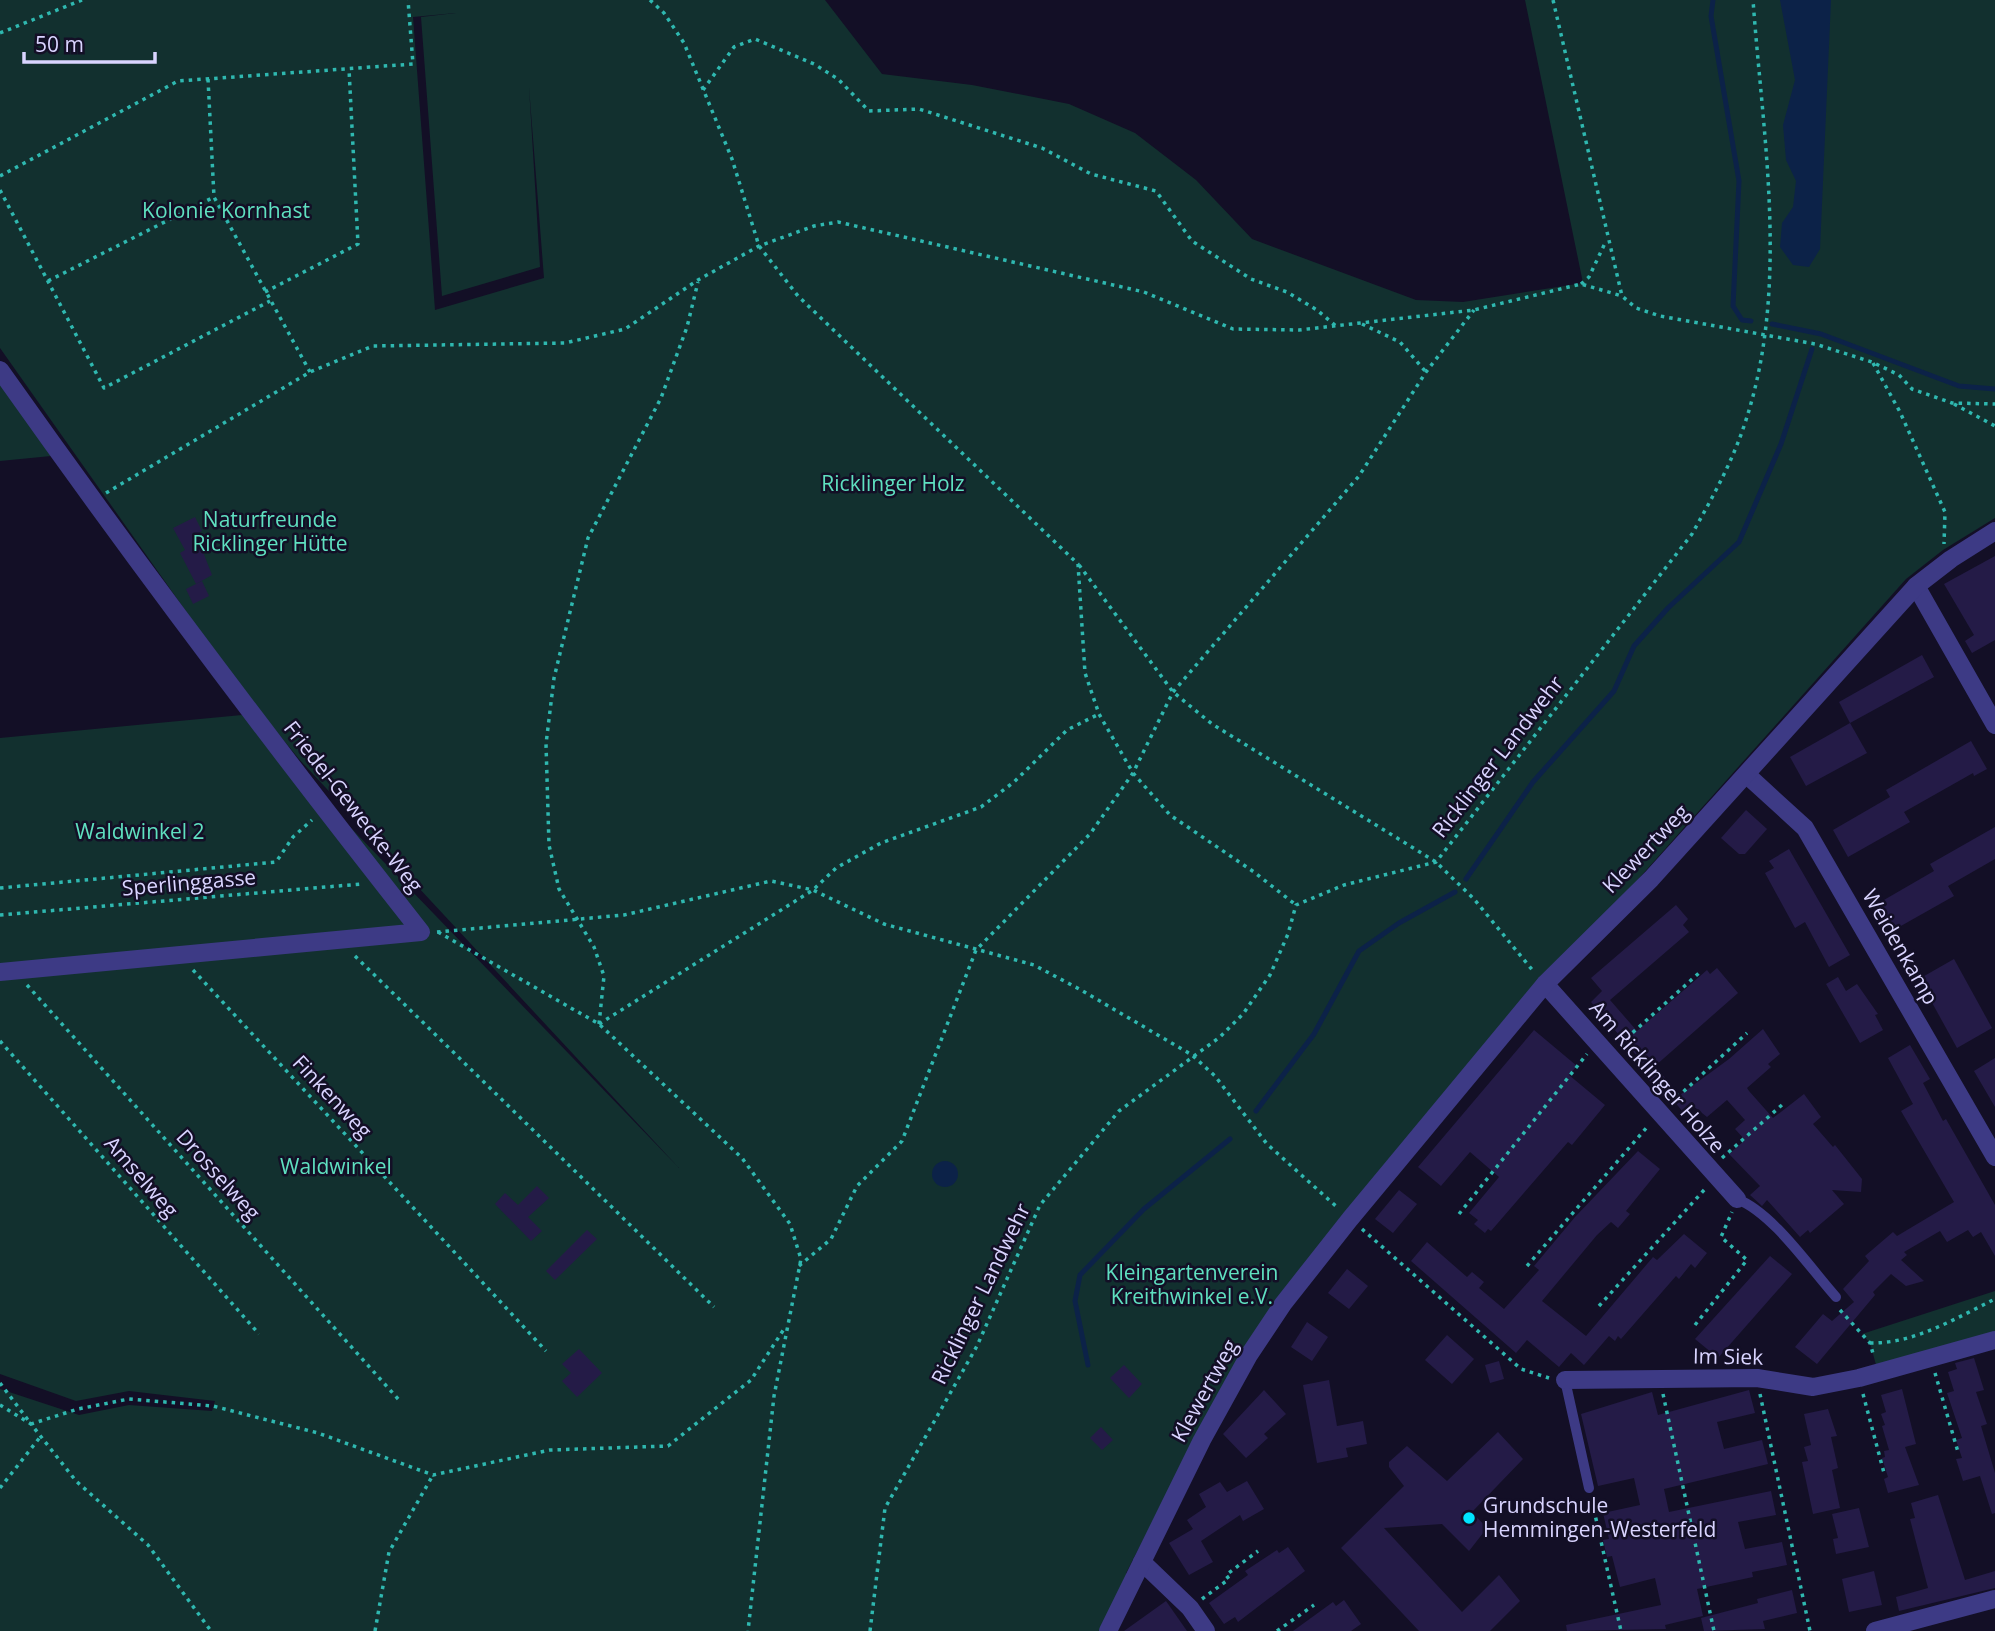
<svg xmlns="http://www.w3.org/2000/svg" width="1995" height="1631" font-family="'Open Sans',sans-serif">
  <rect width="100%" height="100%" fill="#130f26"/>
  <g fill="#12302f" fill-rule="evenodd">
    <path d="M0 0H825L882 74 972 85 1069 104 1135 133 1196 180 1252 239 1416 300 1463 302 1583 283 1525 0H1995V518L1943 550 1906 579 1441 1100 1202 1427 1126 1573 1129 1579 1101 1631H0V1389L79 1415 129 1405 212 1411 215 1401 129 1391 76 1401 0 1374V738L242 715 679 1168 299 759 236 682 0 348ZM456 13 421 17 442 296 540 267 529 87 544 278 435 310 413 17Z"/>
    <path d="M0 383 51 456 0 461Z"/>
    <path d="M1995 1291V1340L1878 1372 1870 1343 1862 1334Z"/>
  </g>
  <g fill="#0c2248">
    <path d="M1780 0H1831L1820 249 1809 267 1793 265 1780 247 1782 223 1793 207 1796 181 1786 160 1783 125 1795 80Z"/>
    <circle cx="945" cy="1174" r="13"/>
  </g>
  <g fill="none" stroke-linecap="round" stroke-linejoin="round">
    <g stroke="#0c2248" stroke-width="5">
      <path d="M1713 0 1711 16 1739 181 1733 306 1742 320 1751 321"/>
      <path d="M1772 324 1821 334 1959 386 1995 389"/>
      <path d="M1466 879 1533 782 1614 691 1634 646 1668 608 1739 542 1781 444 1812 349"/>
      <path d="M1256 1111 1314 1034 1359 951 1399 923 1455 892"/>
      <path d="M1088 1365 1075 1301 1080 1275 1144 1209 1230 1139"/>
    </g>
  </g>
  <g fill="#241b47">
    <path d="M195 517 202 531 196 534 212 575 196 584 180 553 185 550 173 528Z"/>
    <path d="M1995 556V640L1972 653 1965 641 1974 635 1944 584Z"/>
    <path d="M202 581 209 596 193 604 186 589Z"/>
    <path d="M1922 655 1934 677 1850 723 1839 702Z"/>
    <path d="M1850 723 1867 753 1806 786 1790 757Z"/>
    <path d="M1971 741 1987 769 1974 776 1973 773 1904 812 1910 822 1848 857 1833 830 1890 797 1886 790Z"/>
    <path d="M1746 810 1767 829 1745 854H1739L1721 838Z"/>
    <path d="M189 823 190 836 168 838 167 825Z"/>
    <path d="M155 826 156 841 135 842V827Z"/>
    <path d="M1995 827V859L1948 886 1954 896 1892 931 1877 904 1934 871 1930 864Z"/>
    <path d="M1789 849 1850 955 1829 967 1805 922 1795 928 1765 873 1774 868 1769 861Z"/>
    <path d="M1676 905 1688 919 1683 925 1689 932 1610 1000 1637 1031 1707 970 1710 974 1717 968 1738 993 1655 1066 1676 1091 1666 1100 1644 1074 1647 1072 1635 1058 1637 1056 1591 1002 1602 991 1591 978Z"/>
    <path d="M1954 959 1992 1028 1957 1048 1919 979Z"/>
    <path d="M1838 977 1846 991 1857 984 1878 1014 1875 1015 1883 1030 1860 1043 1826 984Z"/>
    <path d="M1763 1029 1780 1054 1768 1064 1771 1067 1747 1088 1749 1091 1773 1118 1804 1094 1821 1117 1813 1124 1833 1147 1835 1145 1862 1179 1861 1192 1832 1190 1844 1204 1810 1233 1808 1230 1800 1237 1767 1200 1762 1206 1750 1195 1760 1186 1729 1154 1745 1140 1735 1129 1745 1120 1727 1100 1707 1117 1692 1105 1683 1112 1673 1100 1729 1059Z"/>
    <path d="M1534 1030 1577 1066 1569 1075 1605 1105 1572 1145 1568 1142 1491 1231 1488 1229 1485 1233 1474 1224 1478 1220 1469 1213 1499 1177 1470 1152 1441 1186 1418 1167Z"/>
    <path d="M1910 1045 1930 1079 1923 1083 1943 1121 1946 1119 1995 1205V1256L1981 1232 1973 1237 1968 1230 1947 1242 1940 1231 1904 1252 1907 1255 1901 1260 1924 1281 1906 1286 1891 1274 1873 1292 1875 1295 1817 1364 1795 1347 1823 1314 1832 1321 1854 1302 1843 1289 1869 1261 1865 1256 1893 1232 1897 1236 1954 1202 1901 1111 1913 1104 1888 1058Z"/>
    <path d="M1995 1058V1107L1974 1071Z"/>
    <path d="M1638 1151 1660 1169 1626 1211 1630 1214 1618 1228 1611 1222 1597 1235 1542 1301 1586 1336 1653 1257 1657 1260 1684 1234 1707 1253 1695 1268 1691 1264 1679 1279 1676 1276 1621 1339 1618 1336 1615 1341 1609 1336 1584 1365 1571 1353 1559 1367 1527 1340 1516 1353 1411 1261 1427 1242 1467 1277 1472 1272 1484 1282 1479 1288 1504 1309 1539 1270 1534 1266 1575 1217Z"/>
    <path d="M537 1186 549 1198 528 1217 542 1231 531 1241 495 1204 505 1193 518 1205Z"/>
    <path d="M1399 1190 1417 1204 1393 1233 1375 1219Z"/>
    <path d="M587 1230 597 1239 555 1280 546 1271Z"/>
    <path d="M1770 1256 1792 1274 1718 1358 1695 1339Z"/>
    <path d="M1347 1269 1368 1286 1349 1309 1328 1293Z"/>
    <path d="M1307 1322 1328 1337 1312 1361 1291 1347Z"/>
    <path d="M1447 1335 1474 1359 1452 1384 1425 1360Z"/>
    <path d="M579 1349 602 1373 577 1397 562 1381 571 1373 562 1364Z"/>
    <path d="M1974 1358 1984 1390 1976 1392 1987 1424 1981 1426 1995 1473V1513L1992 1514 1980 1476 1963 1481 1956 1459 1962 1458 1956 1440 1962 1438 1947 1393 1954 1391 1948 1372 1957 1369 1955 1363Z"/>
    <path d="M1499 1361 1504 1379 1490 1383 1485 1365Z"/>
    <path d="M1124 1365 1142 1384 1129 1398 1110 1378Z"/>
    <path d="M1329 1380 1337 1426 1363 1421 1367 1444 1346 1448 1348 1457 1317 1463 1303 1385Z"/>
    <path d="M1902 1389 1916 1444 1905 1447 1919 1485 1888 1493 1884 1479 1888 1477 1882 1458 1885 1457 1884 1451 1889 1450 1882 1426 1885 1425 1881 1414 1886 1412 1881 1395Z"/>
    <path d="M1264 1390 1286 1414 1264 1434 1268 1438 1246 1458 1223 1434Z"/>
    <path d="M1749 1390 1755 1413 1717 1422 1724 1449 1762 1440 1768 1464 1664 1489 1669 1512 1771 1491 1776 1515 1738 1522 1745 1549 1782 1542 1787 1565 1752 1572 1753 1577 1697 1589 1703 1616 1665 1625 1666 1629 1567 1631 1566 1625 1661 1605 1655 1578 1620 1587 1612 1556 1607 1557 1603 1540 1609 1539 1603 1513 1640 1505 1634 1478 1598 1486 1581 1414 1652 1392 1658 1415Z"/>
    <path d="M1828 1409 1837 1436 1831 1437 1838 1468 1832 1470 1840 1508 1813 1514 1802 1462 1808 1461 1804 1447 1811 1445 1804 1414Z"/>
    <path d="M1101 1427 1113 1440 1102 1450 1090 1438Z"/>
    <path d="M1498 1432 1523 1459 1472 1512 1487 1528 1469 1551 1442 1524 1384 1528 1462 1612 1499 1575 1520 1601 1490 1631H1419L1341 1548 1404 1486 1389 1467V1462L1407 1446 1447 1481Z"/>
    <path d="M1247 1481 1264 1509 1243 1521 1240 1515 1201 1541 1213 1562 1189 1575 1169 1543 1193 1529 1187 1520 1206 1507 1199 1494 1220 1482 1227 1492Z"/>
    <path d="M1938 1495 1965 1580 1995 1571V1588L1899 1611 1896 1597 1928 1588 1910 1519 1915 1518 1911 1503Z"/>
    <path d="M1859 1508 1869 1547 1836 1554 1833 1539 1838 1538 1832 1514Z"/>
    <path d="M1288 1547 1305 1571 1238 1622 1235 1617 1224 1624 1209 1603 1248 1575 1245 1571 1277 1550 1279 1553Z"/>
    <path d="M1874 1571 1882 1605 1849 1612 1842 1579Z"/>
    <path d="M1792 1590 1797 1613 1763 1621 1765 1629 1704 1631 1701 1618 1758 1603 1757 1599Z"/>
    <path d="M1344 1600 1361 1624 1351 1631H1293L1333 1602 1336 1606Z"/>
    <path d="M1166 1601 1187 1631H1124Z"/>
  </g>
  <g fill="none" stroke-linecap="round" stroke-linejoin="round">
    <g stroke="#2fb8b0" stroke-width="3.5" stroke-dasharray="3.5 5" stroke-linecap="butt">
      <path d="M650 0 664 13 684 43 732 159 759 246 798 296 1078 564 1085 673 1099 714 1133 773 1170 815 1254 872 1296 905"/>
      <path d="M1553 0 1622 296 1636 308 1660 316 1815 344 1872 362 1899 375 1912 389 1952 403 1995 404"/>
      <path d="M0 33 82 0"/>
      <path d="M208 79 214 197 310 372"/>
      <path d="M703 90 734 47 755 39 814 64 838 79 869 111 919 109 1042 148 1091 174 1156 191 1192 241 1251 279 1287 292 1317 310 1337 327"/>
      <path d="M0 176 178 81 413 64 408 0"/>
      <path d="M0 190 104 388 270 301"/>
      <path d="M48 281 214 197"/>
      <path d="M1581 284 1589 277 1606 241"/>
      <path d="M265 292 358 244 349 69"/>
      <path d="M1362 324 1400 342 1426 372"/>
      <path d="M1873 363 1900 412 1945 512 1944 544"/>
      <path d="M1954 404 1995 426"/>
      <path d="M106 493 310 372 373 346 565 343 625 329 698 280 759 246 814 226 838 222 1144 292 1233 329 1299 330 1474 310 1581 284 1622 296"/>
      <path d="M1079 565 1173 692 1212 724 1436 862 1474 899 1534 972"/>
      <path d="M0 888 276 862 293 837 312 820"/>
      <path d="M0 915 361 884"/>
      <path d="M437 932 624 915 771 881 813 890 884 924 1034 965 1081 990 1192 1055 1215 1076 1267 1144 1338 1208"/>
      <path d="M438 932 599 1024 742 1158 790 1224 801 1259 774 1396 748 1631"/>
      <path d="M355 956 714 1307"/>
      <path d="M193 970 546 1351"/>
      <path d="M27 985 399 1400"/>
      <path d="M599 1024 604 976 594 947 559 889 549 845 546 744 554 678 588 538 661 398 687 327 698 282"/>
      <path d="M599 1024 813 890 836 868 881 843 981 807 1014 782 1067 730 1099 714"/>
      <path d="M0 1041 259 1334"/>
      <path d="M1620 1044 1699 973"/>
      <path d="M1671 1103 1747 1033"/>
      <path d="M1722 1158 1783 1104"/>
      <path d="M1459 1214 1587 1054"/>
      <path d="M1362 1229 1521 1369 1549 1378"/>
      <path d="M799 1266 831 1239 857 1186 902 1141 976 950 1090 834 1133 773 1173 692 1359 476 1426 372 1474 310"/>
      <path d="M1527 1266 1648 1126"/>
      <path d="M1599 1306 1705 1189"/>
      <path d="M1840 1310 1870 1343 1874 1357"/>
      <path d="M1695 1325 1747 1260 1721 1237 1732 1212"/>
      <path d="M1870 1343C1914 1344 1956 1318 1995 1299"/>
      <path d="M1935 1373 1958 1452"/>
      <path d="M0 1383 31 1424 78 1409 129 1399 213 1406 318 1433 433 1475 550 1450 668 1446 751 1380 784 1329"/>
      <path d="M1663 1394 1714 1631"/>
      <path d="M1760 1394 1810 1631"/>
      <path d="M1863 1394 1884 1473"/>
      <path d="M0 1405 31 1424 76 1481 148 1545 211 1631"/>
      <path d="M0 1488 41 1436"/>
      <path d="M1592 1501 1621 1631"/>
      <path d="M1202 1599 1229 1579 1226 1575 1258 1551"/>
      <path d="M375 1631 389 1552 433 1475"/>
      <path d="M870 1631 885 1508 977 1346 1040 1205 1119 1111 1220 1037 1243 1014 1270 975 1288 934 1296 905 1344 885 1436 862 1692 534C1712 498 1732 463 1745 423 1790 288 1763 139 1753 0"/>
      <path d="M1277 1631 1314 1605"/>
    </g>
    <g stroke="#3d3a85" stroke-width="10">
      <path d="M1737 1199C1773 1213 1810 1268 1836 1297"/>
      <path d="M1565 1380 1589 1488"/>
    </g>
    <g stroke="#3d3a85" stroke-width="18">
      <path d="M0 370C135 561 276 748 421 932L0 972"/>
      <path d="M1916 586 1995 725"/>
      <path d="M1747 775 1805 828 1995 1157"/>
      <path d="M1545 984 1737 1199"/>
      <path d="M1565 1380 1757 1378 1813 1387 1859 1378 1995 1340"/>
      <path d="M1142 1562 1190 1608 1206 1631"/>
      <path d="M1108 1631 1202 1440 1249 1355 1283 1304 1350 1219 1545 984 1651 879 1916 586 1951 559 1995 531"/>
      <path d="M1875 1631 1995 1599"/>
    </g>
  </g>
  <circle fill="#00e5ff" stroke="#130f26" stroke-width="2.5" cx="1469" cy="1518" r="7"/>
  <g text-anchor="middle" stroke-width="5" stroke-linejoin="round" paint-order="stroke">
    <g font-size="21" fill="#5fe0c0" stroke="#130f26">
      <text x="226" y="218">Kolonie Kornhast</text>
      <text x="893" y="491">Ricklinger Holz</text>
      <text x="270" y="527">Naturfreunde<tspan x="270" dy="24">Ricklinger Hütte</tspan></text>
      <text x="140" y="839">Waldwinkel 2</text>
      <text x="336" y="1174">Waldwinkel</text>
      <text x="1192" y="1280">Kleingartenverein<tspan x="1192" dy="24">Kreithwinkel e.V.</tspan></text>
    </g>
    <g font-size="21" fill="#d9d4ff" stroke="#130f26">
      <text transform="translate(1498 757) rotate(-52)" y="7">Ricklinger Landwehr</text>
      <text transform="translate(353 807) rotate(52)" y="7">Friedel-Gewecke-Weg</text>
      <text transform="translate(1646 849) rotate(-46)" y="7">Klewertweg</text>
      <text transform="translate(189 883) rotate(-5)" y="7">Sperlinggasse</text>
      <text transform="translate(1900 947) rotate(60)" y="7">Weidenkamp</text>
      <text transform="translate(1657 1077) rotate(49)" y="7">Am Ricklinger Holze</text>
      <text transform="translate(332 1097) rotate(47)" y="7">Finkenweg</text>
      <text transform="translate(218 1175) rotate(48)" y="7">Drosselweg</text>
      <text transform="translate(141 1177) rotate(49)" y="7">Amselweg</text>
      <text transform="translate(981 1294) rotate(-64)" y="7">Ricklinger Landwehr</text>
      <text transform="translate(1728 1357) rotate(1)" y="7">Im Siek</text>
      <text transform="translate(1205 1391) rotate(-61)" y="7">Klewertweg</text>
    </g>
    <g font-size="21" fill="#d9d4ff" stroke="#130f26" text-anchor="start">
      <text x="1483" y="1513">Grundschule<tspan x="1483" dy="24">Hemmingen-Westerfeld</tspan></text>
    </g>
  </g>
  <path d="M24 52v10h131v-10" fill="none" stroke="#d9d4ff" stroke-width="3.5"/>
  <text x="35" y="52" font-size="21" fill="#d9d4ff" stroke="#130f26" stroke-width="5" paint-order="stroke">50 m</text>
</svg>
